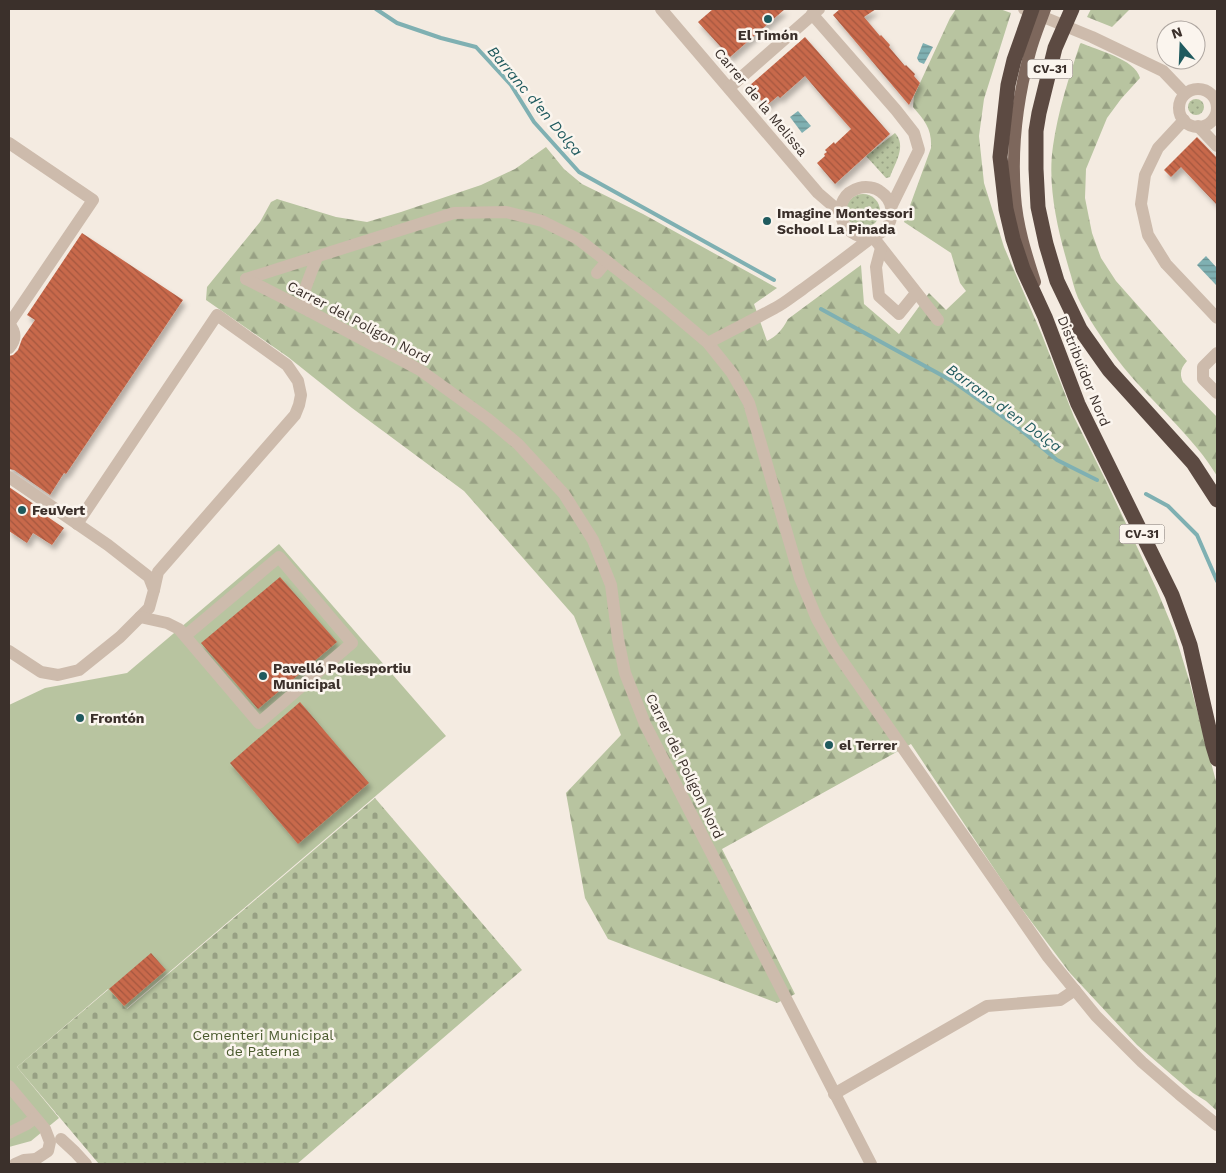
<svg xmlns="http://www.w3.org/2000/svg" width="1226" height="1173" font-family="'Work Sans',sans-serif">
  <defs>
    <pattern id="grass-dots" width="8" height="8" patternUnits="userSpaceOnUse" patternTransform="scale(1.25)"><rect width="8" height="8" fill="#b8c4a0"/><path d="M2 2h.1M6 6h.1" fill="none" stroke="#97a083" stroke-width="1.8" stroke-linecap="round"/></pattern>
    <pattern id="forest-firs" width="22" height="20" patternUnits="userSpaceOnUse" patternTransform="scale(1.25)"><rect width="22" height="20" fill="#b8c4a0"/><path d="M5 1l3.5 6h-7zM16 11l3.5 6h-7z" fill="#97a083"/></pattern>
    <pattern id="cemetery-stones" width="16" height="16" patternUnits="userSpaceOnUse" patternTransform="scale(1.25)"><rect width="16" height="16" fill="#b8c4a0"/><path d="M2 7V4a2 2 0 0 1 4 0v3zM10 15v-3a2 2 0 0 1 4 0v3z" fill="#97a083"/></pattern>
    <pattern id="water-rules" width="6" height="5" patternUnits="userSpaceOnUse" patternTransform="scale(1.25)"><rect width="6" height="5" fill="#7fb0b2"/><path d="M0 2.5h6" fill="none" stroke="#699091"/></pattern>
    <pattern id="building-back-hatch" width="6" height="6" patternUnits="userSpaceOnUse" patternTransform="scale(1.25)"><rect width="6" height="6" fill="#c8694b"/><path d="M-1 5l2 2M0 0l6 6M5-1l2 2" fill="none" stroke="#a4573f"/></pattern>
    <filter id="shadow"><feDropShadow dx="3" dy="5" stdDeviation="2.5" flood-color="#0004"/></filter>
  </defs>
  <rect width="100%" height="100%" fill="#f4ebe1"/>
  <g fill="url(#grass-dots)">
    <circle cx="1196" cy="107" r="8"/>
    <path d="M895 133C907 146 895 163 890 177L886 178 866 156Z"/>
    <circle cx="863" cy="211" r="17"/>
  </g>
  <g fill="url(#forest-firs)">
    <path d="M956 9H1000L1011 13 984 99 979 136 984 183 1004 247 1042 335 1074 417 1105 479 1138 549 1157 590 1174 631 1189 680 1217 785V1111L1206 1101 1193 1093 1173 1076 1137 1045 1070 973 1015 900 911 744 722 849 795 994 777 1003 608 939 585 898 566 793 621 735 574 616 464 491 352 408 288 357 206 300 207 287 260 222 271 202 277 199 336 217 367 222 401 212 481 185 515 169 546 147 564 169 582 184 643 214 777 288 754 304 767 341C777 336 782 330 788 319L861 265 864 304 899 334 929 293 946 310 966 291 960 283 951 253 904 222 931 148C932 129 925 121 913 107L914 96 950 18Z"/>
    <path d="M1091 9H1130L1112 27 1087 17Z"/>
    <path d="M1081 43C1097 50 1135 59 1140 78L1121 99 1107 118 1086 169 1085 198 1092 233 1101 258 1116 281 1187 361C1181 368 1179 373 1183 382L1217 417V476C1211 467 1205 457 1197 448 1171 416 1139 389 1114 355 1103 340 1086 315 1078 298 1074 289 1072 278 1069 269 1058 231 1047 186 1053 146 1058 111 1069 77 1080 44Z"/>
  </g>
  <path fill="url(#cemetery-stones)" d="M375 798 522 970 297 1164H99L17 1067 109 989 127 1009Z"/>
  <path fill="#b8c4a0" d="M279 544 446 736 126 1009 108 989 17 1067 59 1118 31 1141 9 1147V705L45 688 127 673Z"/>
  <g fill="url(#water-rules)">
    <path d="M923 43 933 47 924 64 919 62 917 58Z"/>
    <path d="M798 111 811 126 802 133 790 117Z"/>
    <path d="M1206 256 1217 268V286L1197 265Z"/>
  </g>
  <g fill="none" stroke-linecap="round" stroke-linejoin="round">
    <g stroke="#7fb0b2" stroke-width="4">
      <path d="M376 9 397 23 441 38 476 47 511 85 534 122 579 172 774 280"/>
      <path d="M821 309 954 382 1016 426 1057 460 1097 480"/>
      <path d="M1146 494 1168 506 1197 535 1217 581"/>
    </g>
  </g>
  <g fill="url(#building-back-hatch)" filter="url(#shadow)">
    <path d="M713 9H785L730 57 698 22Z"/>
    <path d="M840 9H876L864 17 880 36 881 35 890 45 889 47 905 66 906 65 915 74 914 76 920 83 909 105 833 15Z"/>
    <path d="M805 37 890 134 835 184 817 163 825 156 824 154 827 152 825 150 834 142 835 144 851 129 828 103 805 76 780 98 778 96 766 106 749 86Z"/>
    <path d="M1197 137 1217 158V205L1181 167 1171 177 1164 170Z"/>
    <path d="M82 233 183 300 66 474 64 473 50 495 14 470 9 469V356L13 355 18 350 22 339 35 320 27 315Z"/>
    <path d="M9 487 41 509 39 511 64 528 52 545 33 533 27 543 9 531Z"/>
    <path d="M280 577 337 642 258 709 201 643Z"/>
    <path d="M300 702 369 783 298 844 230 763Z"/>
    <path d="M151 953 166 970 124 1006 109 989Z"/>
  </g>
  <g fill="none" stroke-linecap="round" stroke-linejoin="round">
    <g stroke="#cdbbac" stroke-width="12">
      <path d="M661 9 818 193 840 212"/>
      <path d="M1024 9 1092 37 1163 71 1185 94"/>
      <path d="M812 14 896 110 914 133 919 150 891 207"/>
      <path d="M729 88 819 9"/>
      <circle cx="1198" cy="108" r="19"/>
      <path d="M1184 120 1158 148 1145 175 1141 204 1148 235 1166 264 1217 318"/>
      <path d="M1198 126 1217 146"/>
      <path d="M9 143 93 200 9 324"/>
      <path d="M873 237 938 320"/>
      <path d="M881 248 876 267 879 296 899 314 916 293"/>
      <path d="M597 273 607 261"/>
      <path d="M246 279 454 213 506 212 542 221 578 239 662 304 708 343 732 373 749 403 800 578 817 619 834 649 1048 957 1096 1016 1142 1062 1179 1094 1217 1125"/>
      <path d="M246 279 309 311 420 370 488 419 518 444 564 494 593 540 611 585 618 639 625 673 645 724 871 1164"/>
      <path d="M309 311 305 289 317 257"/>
      <path d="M9 324C16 332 16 340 9 348"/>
      <path d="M708 343C730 331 753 320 775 308 785 303 794 295 803 289 822 275 840 262 858 248 863 244 868 240 873 237 878 234 882 233 886 228 895 217 893 200 881 192 875 187 866 186 859 188 829 196 837 241 873 237"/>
      <path d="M1217 353 1203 367V379L1217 393"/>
      <path d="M9 477 108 545 149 577 154 590 149 608 120 637 79 670 58 675 41 672 9 651"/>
      <path d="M77 524 217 315 287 365 298 381 301 395 299 405 295 415 158 572 154 590"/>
      <path d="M140 617 167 623 179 629 259 723 352 643 279 557 185 636"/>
      <path d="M9 1086 45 1129 50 1142 48 1151 36 1159 33 1164"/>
      <path d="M834 1094 987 1006 1060 1000 1075 990"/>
      <path d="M9 1133 27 1124 35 1118"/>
      <path d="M61 1139 75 1152 86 1164"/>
      <path d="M15 1164 24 1160 36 1159"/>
    </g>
    <path stroke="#7d675c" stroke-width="12" d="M1035 282C1026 254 1017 226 1015 196 1011 146 1017 100 1030 52 1034 37 1040 23 1045 9"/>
    <g stroke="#5c4a42" stroke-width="15">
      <path d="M1032 9 1014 60 1008 85 1000 157 1006 209 1013 239 1023 269 1045 317 1078 404 1172 595 1190 645 1213 746 1217 759"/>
      <path d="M1072 9 1055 48 1039 113 1036 131V169L1038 207 1046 244 1057 281 1080 329 1109 370 1193 463 1217 500"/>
    </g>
  </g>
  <g fill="#1f5a5e" stroke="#fbf5ee" stroke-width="2">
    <circle cx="768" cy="19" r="5"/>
    <circle cx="767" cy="221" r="5"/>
    <circle cx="22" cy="510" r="5"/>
    <circle cx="263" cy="676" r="5"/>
    <circle cx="80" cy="718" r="5"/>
    <circle cx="829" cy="745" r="5"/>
  </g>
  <g text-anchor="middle" stroke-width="5" stroke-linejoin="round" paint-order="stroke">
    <g fill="#fbf5ee" stroke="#756b66" stroke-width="1">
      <rect x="1027.5" y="59.5" width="45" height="19" rx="4"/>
      <rect x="1119.5" y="524.5" width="45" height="19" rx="4"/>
    </g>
    <g font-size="12" font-weight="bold" fill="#3b302b">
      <text x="1050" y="73">CV-31</text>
      <text x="1142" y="538">CV-31</text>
    </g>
    <g font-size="14" font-weight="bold" fill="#3b302b" stroke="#fbf5ee" text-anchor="start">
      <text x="768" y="40" text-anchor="middle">El Timón</text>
      <text x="777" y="218">Imagine Montessori<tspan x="777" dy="16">School La Pinada</tspan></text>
      <text x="32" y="515">FeuVert</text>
      <text x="273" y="673">Pavelló Poliesportiu<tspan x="273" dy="16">Municipal</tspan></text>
      <text x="90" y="723">Frontón</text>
      <text x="839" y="750">el Terrer</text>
    </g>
    <g font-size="14" fill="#3b302b" stroke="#fbf5ee">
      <text transform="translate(761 102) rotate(50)" y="5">Carrer de la Melissa</text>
      <text transform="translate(359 322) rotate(28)" y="5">Carrer del Polígon Nord</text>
      <text transform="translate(1084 371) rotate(68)" y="5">Distribuïdor Nord</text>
      <text transform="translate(685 766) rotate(64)" y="5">Carrer del Polígon Nord</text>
    </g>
    <g font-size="14" fill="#4a5a2e" stroke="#fbf5ee">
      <text x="263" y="1040">Cementeri Municipal<tspan x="263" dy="16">de Paterna</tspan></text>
    </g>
    <g font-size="15" font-style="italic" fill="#1f5a5e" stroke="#fbf5ee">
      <text transform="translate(535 101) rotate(50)" y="5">Barranc d'en Dolça</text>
      <text transform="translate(1004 408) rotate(36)" y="5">Barranc d'en Dolça</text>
    </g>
  </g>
  <rect width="1226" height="1173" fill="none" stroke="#3b302b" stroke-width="20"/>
  <g transform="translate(1181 45) rotate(341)"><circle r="24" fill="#fbf5ee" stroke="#aea6a0"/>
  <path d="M0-4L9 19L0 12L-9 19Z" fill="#1f5a5e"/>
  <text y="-8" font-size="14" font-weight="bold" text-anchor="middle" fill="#3b302b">N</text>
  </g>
</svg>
